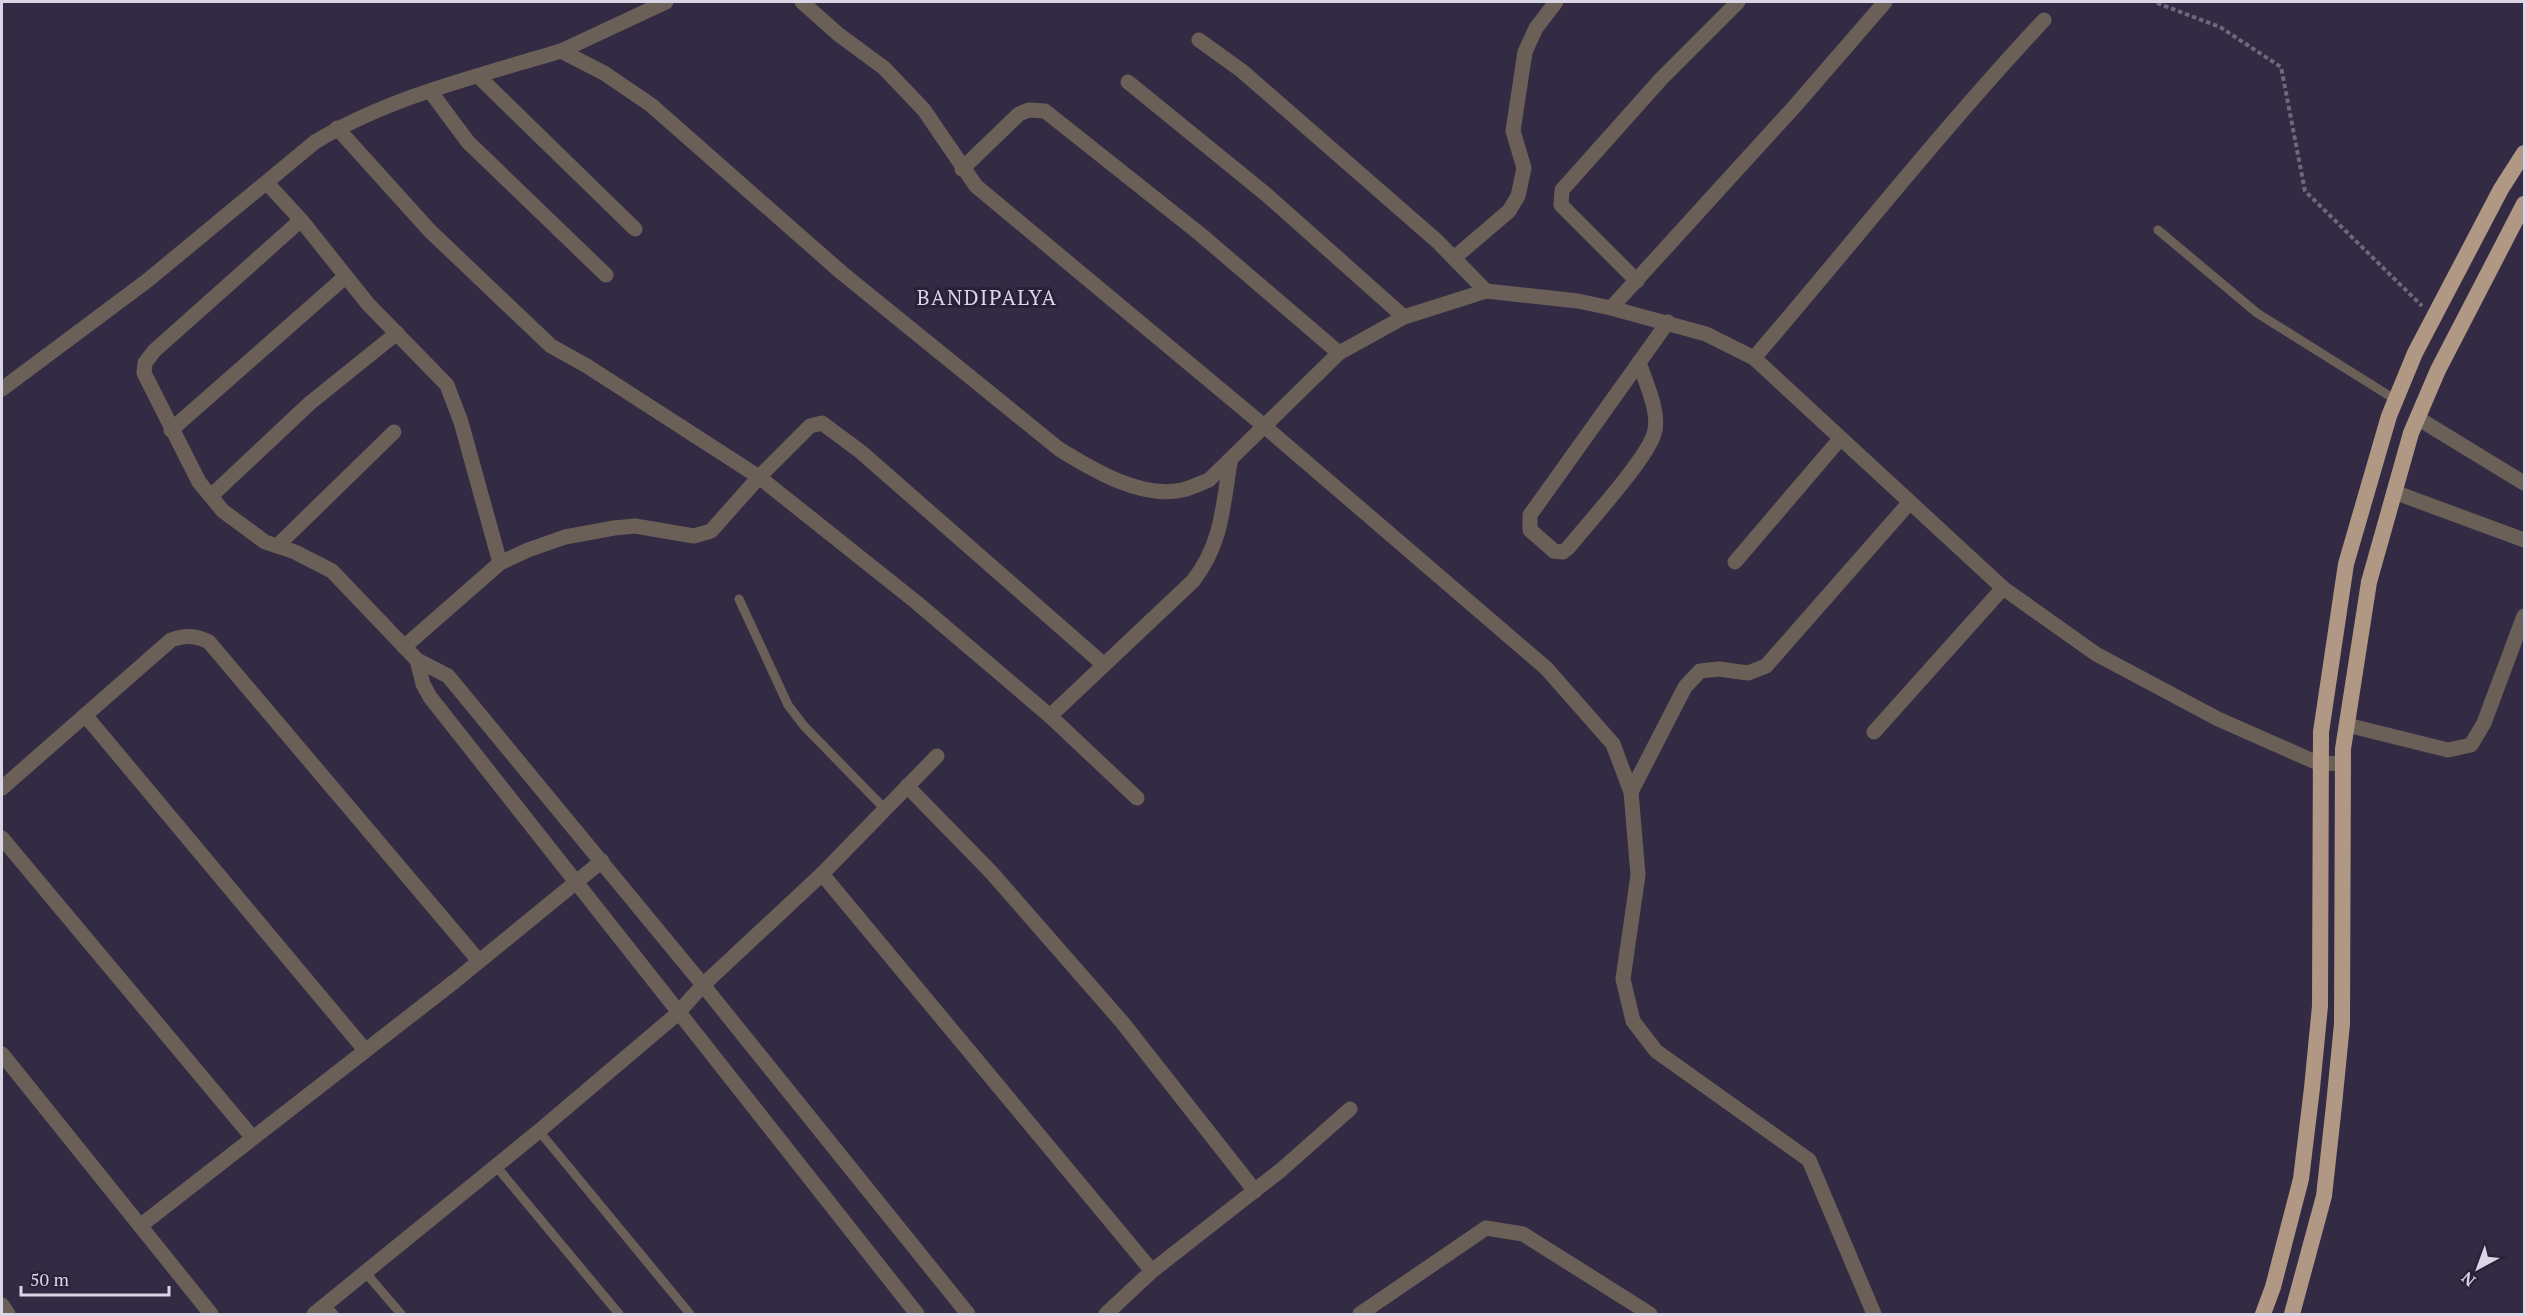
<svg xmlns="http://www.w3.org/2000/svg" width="2526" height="1316" font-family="'PT Serif',serif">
  <rect width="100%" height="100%" fill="#322b43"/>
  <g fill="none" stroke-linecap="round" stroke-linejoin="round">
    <path stroke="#6e687d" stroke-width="4" stroke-dasharray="4.5 3" stroke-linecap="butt" d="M2157 3 2220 27 2281 67 2305 191 2422 306"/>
    <g stroke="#6b6057" stroke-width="9">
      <path d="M2158 230 2257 313 2396 400"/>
      <path d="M739 599 788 705 804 726 885 809"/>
      <path d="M539 1131 690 1314"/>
      <path d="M496 1166 619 1314"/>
      <path d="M365 1272 401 1314"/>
      <path d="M325 1304 334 1314"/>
    </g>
    <g stroke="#6b6057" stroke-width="15">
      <path d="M802 2 838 34 884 68 924 110 976 186 1263 425 1546 668 1613 744 1631 792 1638 875 1623 979 1633 1021 1656 1051 1809 1160 1874 1314"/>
      <path d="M1199 40 1242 71 1437 241 1486 291"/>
      <path d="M561 51 666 2"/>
      <path d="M478 76 635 229"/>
      <path d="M1128 82 1268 196 1404 317"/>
      <path d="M430 91 468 142 606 275"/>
      <path d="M337 128 430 231 551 346 587 366 759 477 916 602 1050 716 1193 581C1222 544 1223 506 1230 462"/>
      <path d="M962 169 1019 114 1029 110 1045 111 1200 234 1339 353"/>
      <path d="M267 183 301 220 368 304 447 385 461 422 500 563"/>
      <path d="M301 220 154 351 145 363 144 373 199 482 223 511 265 542 295 552 332 571 417 660 448 676 703 985 968 1314"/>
      <path d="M1454 258 1509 211 1518 196 1524 168 1513 131 1525 52 1536 28 1556 2"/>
      <path d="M1637 281 1561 205 1562 190 1661 79 1738 2"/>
      <path d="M1611 308 1795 106 1885 2"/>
      <path d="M1754 358C1851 245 1943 128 2044 20"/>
      <path d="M1639 362C1645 382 1661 413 1654 434 1646 460 1588 523 1568 548L1563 552 1554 551 1530 530V515L1668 322"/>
      <path d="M2 389 148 280 315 142C389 97 478 76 561 51L604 73 651 105 842 273 1059 449C1093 470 1141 499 1182 490 1191 488 1201 483 1209 480L1339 353 1404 317 1486 291 1578 301 1611 308 1706 334 1754 358 2003 588 2096 654 2218 719 2320 764 2343 763"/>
      <path d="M2419 419 2524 483"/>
      <path d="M171 430 345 277"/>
      <path d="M2394 492 2524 540"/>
      <path d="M211 496 310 403 397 333"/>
      <path d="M277 546 394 432"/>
      <path d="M1735 562 1840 439"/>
      <path d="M404 647 500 563 528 550 565 537 614 528 635 526 694 536 711 531 759 477 810 426 822 423 861 452 1103 664"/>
      <path d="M417 660 423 684 430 697 917 1314"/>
      <path d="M85 715 365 1050"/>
      <path d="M1050 716 1137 798"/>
      <path d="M2347 725 2448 750 2471 745 2484 723 2524 616"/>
      <path d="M1874 732 2003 588"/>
      <path d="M907 786 991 872 1122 1022 1255 1191"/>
      <path d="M2 788 171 640C185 635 195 635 209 642L479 961"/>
      <path d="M1631 792 1685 687 1700 671 1719 669 1748 673 1766 666 1910 502"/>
      <path d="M2 838 252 1137"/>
      <path d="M822 874 1152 1271"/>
      <path d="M2 1054 211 1314"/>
      <path d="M140 1226 455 981 602 861"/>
      <path d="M314 1314 539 1131 677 1014 703 985 822 874 937 756"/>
      <path d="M1106 1314 1152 1271 1281 1170 1350 1109"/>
      <path d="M1360 1314 1486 1228 1523 1234 1650 1314"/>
    </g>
    <path stroke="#6b6057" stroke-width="15" d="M2 1305 8 1314"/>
    <g stroke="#b09884" stroke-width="16">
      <path d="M2263 1314 2273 1287 2301 1179 2312 1088 2320 1006 2321 732 2346 564 2389 416 2415 353 2501 189 2524 153"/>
      <path d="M2292 1314 2324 1196 2334 1105 2342 1024 2343 749 2369 582 2411 433 2438 370 2524 204"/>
    </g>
  </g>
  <g text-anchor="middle" stroke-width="6" stroke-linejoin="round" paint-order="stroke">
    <g font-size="21" letter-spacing="1.5" fill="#dad6e6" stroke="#282139">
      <text x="987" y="305">BANDIPALYA</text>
    </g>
  </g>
  <rect width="2526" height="1316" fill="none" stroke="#dad6e6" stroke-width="6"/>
  <g transform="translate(2478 1268) rotate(221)" stroke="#282139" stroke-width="4.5" paint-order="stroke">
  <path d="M0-4.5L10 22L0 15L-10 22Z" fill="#dad6e6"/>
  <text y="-9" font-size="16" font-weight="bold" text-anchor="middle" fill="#dad6e6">N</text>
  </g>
  <path d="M21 1286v9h148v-9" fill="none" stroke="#dad6e6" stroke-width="3"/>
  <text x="30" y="1286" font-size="18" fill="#dad6e6" stroke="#282139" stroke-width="4.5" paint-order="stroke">50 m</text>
</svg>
